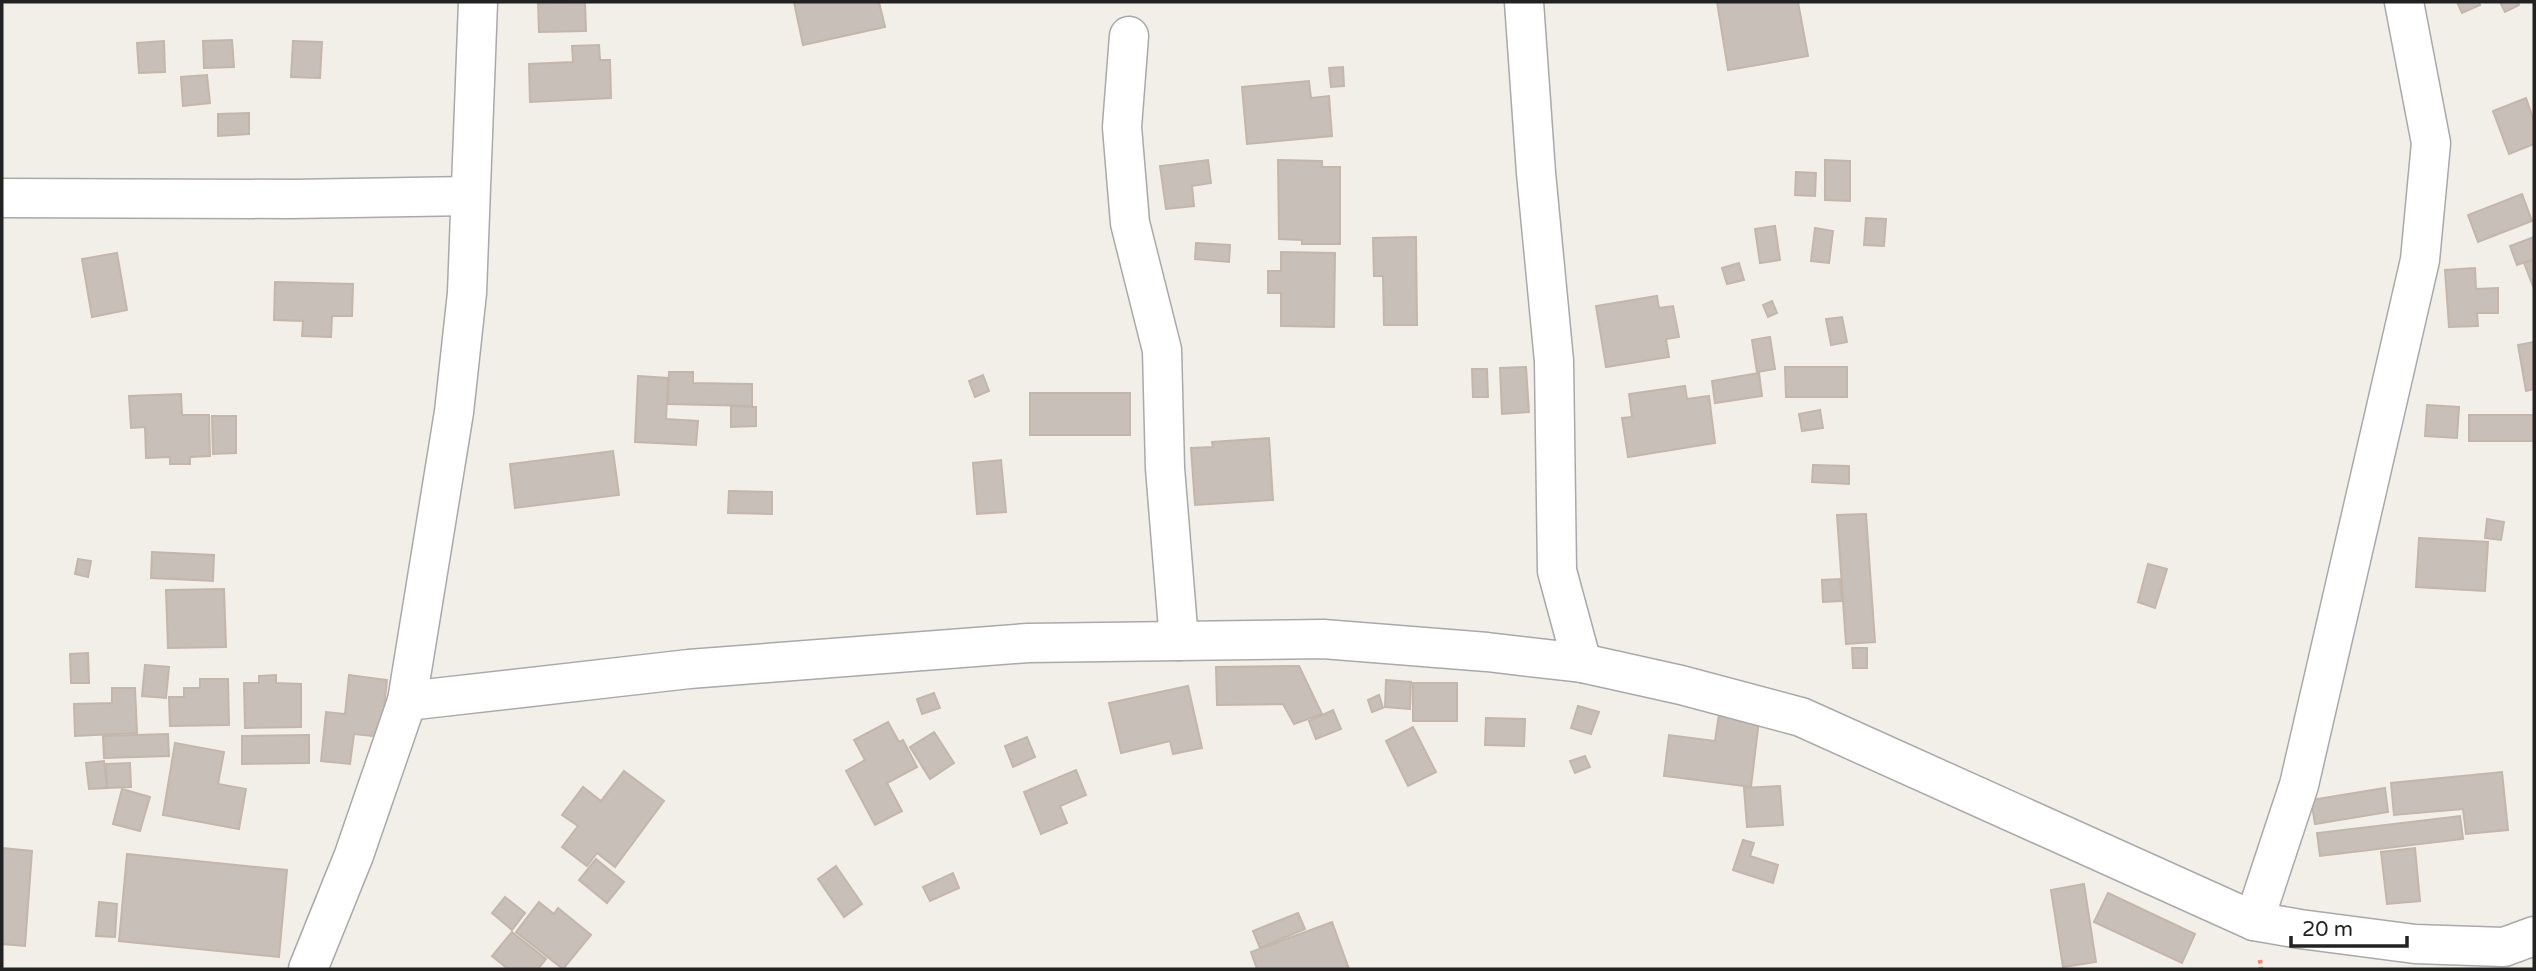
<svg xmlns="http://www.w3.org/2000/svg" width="2536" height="971" font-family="'Varela Round',sans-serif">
  <rect width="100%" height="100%" fill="#f2efe9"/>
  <g fill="#c7bfb8" stroke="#c4b6ab" stroke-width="2">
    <path d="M585 2 586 31 539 32 538 3Z"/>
    <path d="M794 2H879L885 27 803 45Z"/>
    <path d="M1717 2H1798L1808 56 1728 70Z"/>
    <path d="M2457 2H2479L2480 5 2462 13Z"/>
    <path d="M2500 2H2518L2519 5 2505 12Z"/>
    <path d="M232 40 234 67 204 68 203 41Z"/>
    <path d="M164 41 165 72 139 73 137 43Z"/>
    <path d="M293 41 322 42 320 78 291 77Z"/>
    <path d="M599 45 600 60H610L611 98 530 102 529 64 573 62 572 46Z"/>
    <path d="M1343 67 1344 86 1331 87 1329 68Z"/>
    <path d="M207 75 210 103 183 106 181 77Z"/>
    <path d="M1309 81 1311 98 1329 96 1332 136 1247 144 1242 87Z"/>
    <path d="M2526 98 2534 121V144L2509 154 2493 111Z"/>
    <path d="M249 113V134L218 136V114Z"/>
    <path d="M1208 160 1211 183 1192 186 1194 206 1166 209 1160 166Z"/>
    <path d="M1278 160 1322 161V167H1340V244H1302V240L1279 239Z"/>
    <path d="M1825 160 1850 161V201L1825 200Z"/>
    <path d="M1796 172 1816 173 1815 196 1795 195Z"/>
    <path d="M2522 194 2532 221 2478 242 2468 215Z"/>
    <path d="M1866 218 1886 219 1884 246 1864 245Z"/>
    <path d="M1775 226 1780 260 1760 263 1755 229Z"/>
    <path d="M1815 228 1833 231 1829 263 1811 261Z"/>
    <path d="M1416 237 1417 325H1384L1383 276H1374L1373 238Z"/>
    <path d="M2534 237V259L2517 265 2510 246Z"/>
    <path d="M1196 243 1230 245 1229 262 1195 259Z"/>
    <path d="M1281 252 1335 253 1334 327 1281 326V293H1268V271H1281Z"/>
    <path d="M117 253 127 310 92 317 82 259Z"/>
    <path d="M2534 260V289L2524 263Z"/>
    <path d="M1739 263 1744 280 1727 284 1722 268Z"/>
    <path d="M2475 268 2476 289 2498 288V313H2477L2478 326 2449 327 2445 270Z"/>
    <path d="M275 282 353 284 352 316H332L331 337 302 336 303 321 274 320Z"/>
    <path d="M1657 296 1659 308 1673 306 1679 337 1666 339 1669 357 1606 367 1596 306Z"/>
    <path d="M1772 301 1777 313 1768 317 1763 305Z"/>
    <path d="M1842 317 1847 342 1831 345 1826 319Z"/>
    <path d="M1770 337 1775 369 1757 372 1752 340Z"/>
    <path d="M2534 342V389L2526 391 2518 345Z"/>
    <path d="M1526 367 1529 412 1502 414 1500 368Z"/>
    <path d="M1785 367H1847V397H1786Z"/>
    <path d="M1472 369H1487L1488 397H1473Z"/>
    <path d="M669 372H693V383L752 384V406L668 404Z"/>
    <path d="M1759 373 1762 396 1715 403 1712 381Z"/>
    <path d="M983 375 989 391 975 397 969 381Z"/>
    <path d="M638 376 668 378 666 419 698 421 696 445 635 442Z"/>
    <path d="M1685 386 1687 399 1709 396 1715 443 1628 457 1622 418 1632 417 1629 394Z"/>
    <rect x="1030" y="393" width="100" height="42"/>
    <path d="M181 394 182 415H209L210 456 190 457V464H170V457L146 458 145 427 131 428 129 396Z"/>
    <path d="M2427 405 2459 407 2457 438 2425 436Z"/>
    <path d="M731 406 756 407V426L731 427Z"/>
    <path d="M1820 410 1823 428 1802 431 1799 414Z"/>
    <rect x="2469" y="415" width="65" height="26"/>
    <path d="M212 416H236V453L213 454Z"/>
    <path d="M1269 438 1273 500 1195 505 1191 448 1213 447 1212 442Z"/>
    <path d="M613 451 619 495 515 508 510 464Z"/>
    <path d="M1001 460 1006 512 977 514 973 463Z"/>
    <path d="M1813 465 1849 466V484L1812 482Z"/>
    <path d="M729 491 772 492V514L728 513Z"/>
    <path d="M1866 514 1875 642 1846 644 1837 515Z"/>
    <path d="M2487 519 2504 522 2501 540 2485 538Z"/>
    <path d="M2419 538 2488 542 2485 591 2416 587Z"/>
    <path d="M152 552 214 555 213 581 151 578Z"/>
    <path d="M78 559 91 561 88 577 75 574Z"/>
    <path d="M2148 564 2167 569 2155 608 2138 602Z"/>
    <path d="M1840 579 1842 601 1823 602 1822 580Z"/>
    <path d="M224 589 226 647 168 648 166 590Z"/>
    <path d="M1852 648H1867V668H1853Z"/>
    <path d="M88 653 89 683H71L70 654Z"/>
    <path d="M145 665 169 667 166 698 142 696Z"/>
    <path d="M1299 666 1322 714 1294 724 1283 704 1217 705 1216 667Z"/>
    <path d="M276 675V683L301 684V727L245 728 244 683H259V676Z"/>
    <path d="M349 675 387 680 381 737 354 734 350 764 321 761 326 712 345 714Z"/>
    <path d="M200 679H228L229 725 170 726 169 697H184V688H200Z"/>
    <path d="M1386 680 1411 682 1410 709 1385 707Z"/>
    <rect x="1413" y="683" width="44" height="38"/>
    <path d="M1188 686 1202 748 1173 754 1170 741 1121 753 1109 703Z"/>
    <path d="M112 688H135L137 733 75 736 74 704 112 703Z"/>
    <path d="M934 693 940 708 922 714 917 699Z"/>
    <path d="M1379 695 1383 708 1372 712 1368 700Z"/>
    <path d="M1578 706 1599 712 1591 734 1571 728Z"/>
    <path d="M1333 710 1341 729 1316 739 1309 721Z"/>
    <path d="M1719 714 1759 720 1751 787 1664 776 1669 735 1715 741Z"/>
    <path d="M1486 718 1525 719 1524 746 1485 745Z"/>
    <path d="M888 722 899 742 903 740 917 767 887 783 902 811 875 825 846 771 865 760 854 740Z"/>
    <path d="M1413 727 1436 772 1408 786 1386 741Z"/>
    <path d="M934 732 954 763 930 779 910 747Z"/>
    <path d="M168 734 169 756 104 758 103 736Z"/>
    <path d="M309 735V763L242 764V736Z"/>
    <path d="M1027 737 1035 757 1013 767 1005 746Z"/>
    <path d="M175 743 224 752 218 784 246 789 239 829 163 815Z"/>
    <path d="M1585 756 1590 767 1575 773 1570 761Z"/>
    <path d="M104 761 107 788 89 789 86 763Z"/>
    <path d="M130 763 131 787 107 788 106 764Z"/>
    <path d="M1076 770 1086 795 1060 806 1067 823 1041 834 1024 792Z"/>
    <path d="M624 771 664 801 615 867 597 853 587 866 562 847 578 826 562 815 583 787 601 801Z"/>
    <path d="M2502 772 2508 830 2466 834 2463 809 2394 815 2391 783Z"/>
    <path d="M1780 786 1783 825 1747 827 1744 788Z"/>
    <path d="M2385 788 2388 812 2315 824 2311 800Z"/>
    <path d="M122 789 150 797 140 831 113 824Z"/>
    <path d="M2460 816 2463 839 2320 856 2317 833Z"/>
    <path d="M1743 840 1754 843 1750 856 1778 865 1773 883 1733 870Z"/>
    <path d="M2 848 32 851 25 946 2 944Z"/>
    <path d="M2415 848 2420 901 2387 904 2381 852Z"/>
    <path d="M127 854 287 870 279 957 119 941Z"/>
    <path d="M596 859 624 882 607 903 579 880Z"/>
    <path d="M836 866 862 904 844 917 818 879Z"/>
    <path d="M953 873 959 888 930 901 923 887Z"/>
    <path d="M2084 884 2096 962 2063 967 2051 890Z"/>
    <path d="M2108 893 2195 934 2182 963 2094 922Z"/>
    <path d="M505 897 525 913 512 930 492 913Z"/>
    <path d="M99 902 117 904 115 937 96 936Z"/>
    <path d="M539 902 554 914 558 908 591 935 563 969 516 932Z"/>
    <path d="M1298 913 1305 929 1260 948 1253 931Z"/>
    <path d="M1332 922 1349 969H1257L1251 952Z"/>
    <path d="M512 932 546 959 538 969H508L492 956Z"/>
  </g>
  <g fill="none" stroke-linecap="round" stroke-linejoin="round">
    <g stroke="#a9a9a9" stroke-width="41">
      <g id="minor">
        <path d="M1524 2 1536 173 1554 361 1557 571 1582 663"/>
        <path d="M1129 36 1122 127 1130 223 1162 350 1165 468 1179 641"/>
        <path d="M2 198 292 199 470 196"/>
        <path d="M407 701 689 669 1028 643 1323 639 1487 652 1582 663 1681 685 1801 717 2254 921 2300 929 2415 944 2504 947 2534 936"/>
        <path d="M2254 921 2299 785 2420 260 2431 143 2404 2"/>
        <path d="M308 969 354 855 407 701 454 412 467 293 478 2"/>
      </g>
    </g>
    <path stroke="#fa8072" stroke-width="4.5" stroke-dasharray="3.5 3.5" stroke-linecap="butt" d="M2260 960 2261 969"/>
    <use href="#minor" stroke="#fff" stroke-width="38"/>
  </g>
  <rect width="2536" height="971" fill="none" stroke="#222222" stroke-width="7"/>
  <path d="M2291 936v10h116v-10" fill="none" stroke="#222222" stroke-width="3.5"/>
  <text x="2302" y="936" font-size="21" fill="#222222" stroke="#ffffff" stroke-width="5" paint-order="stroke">20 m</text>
</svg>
